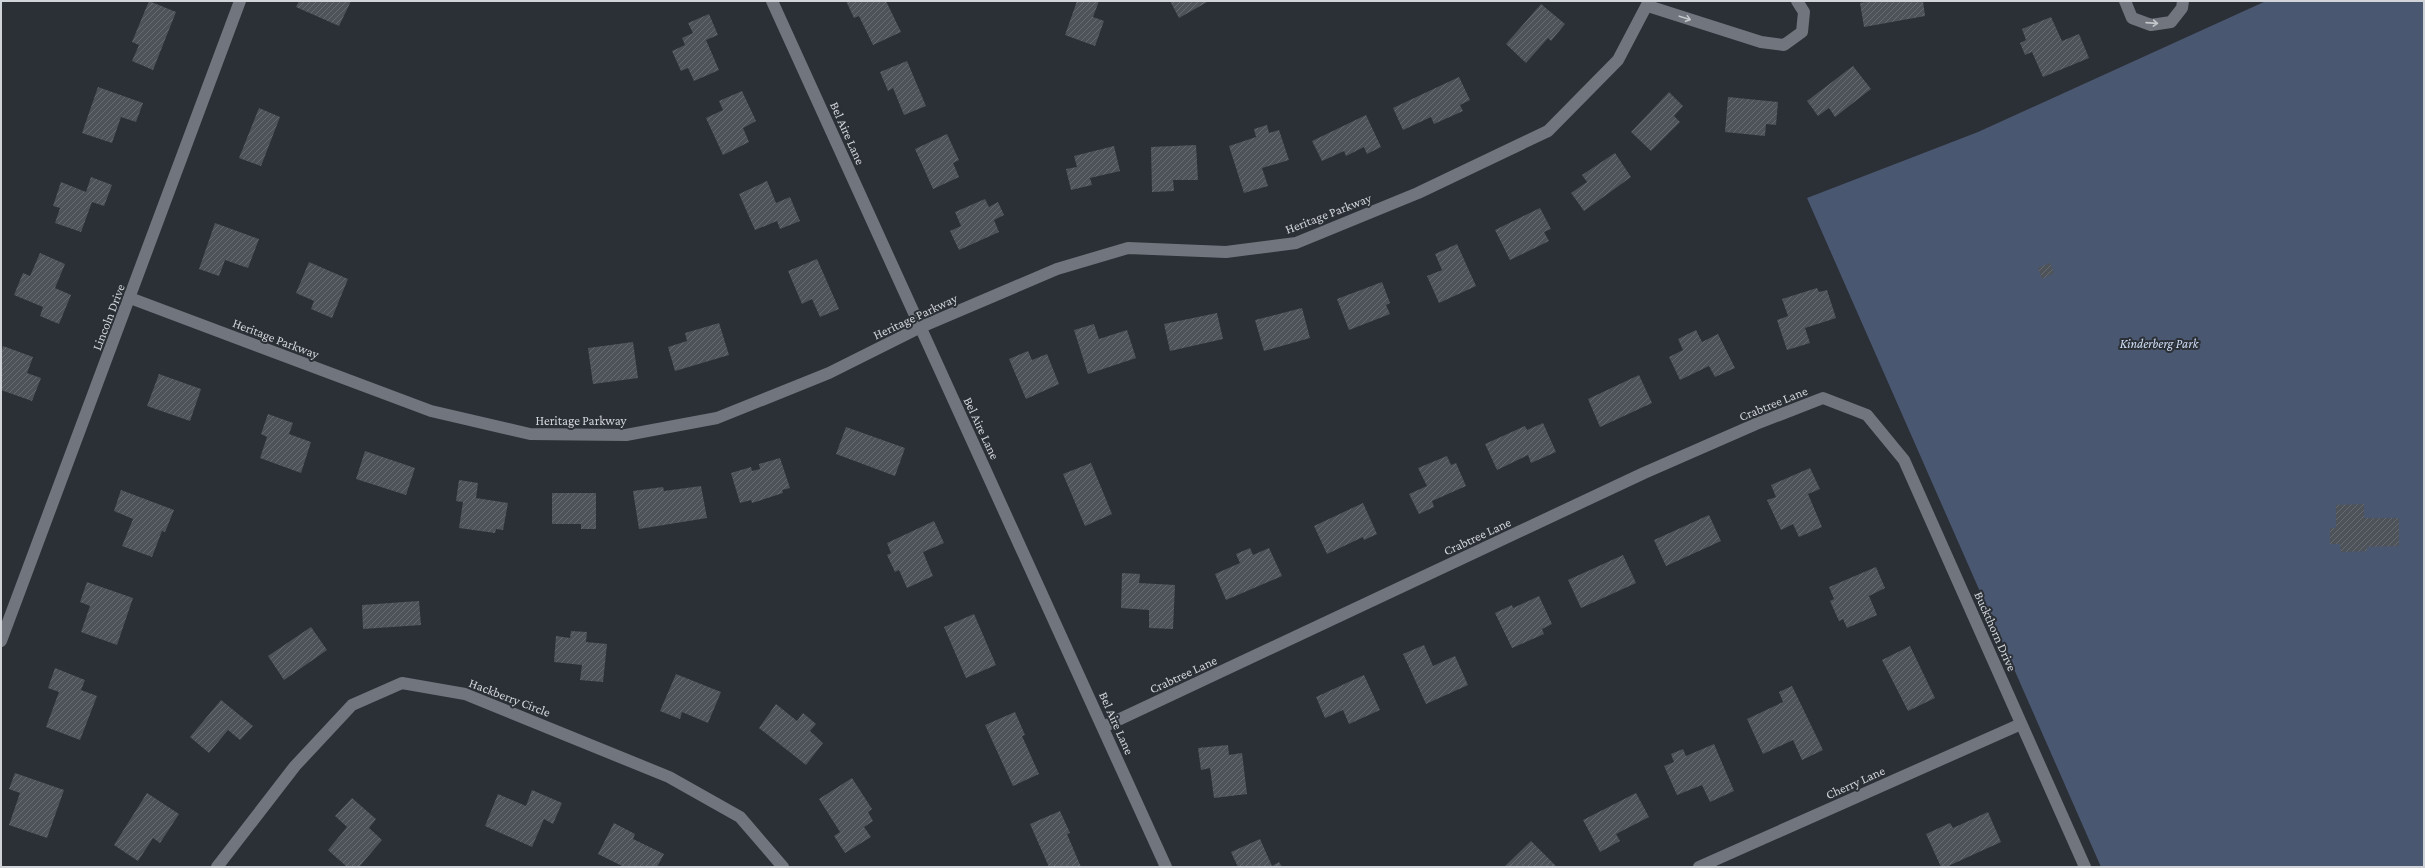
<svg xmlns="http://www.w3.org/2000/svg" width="2425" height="868" font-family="'Crimson Pro',serif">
  <defs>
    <pattern id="building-hatch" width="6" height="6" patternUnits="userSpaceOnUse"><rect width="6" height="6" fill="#4e535a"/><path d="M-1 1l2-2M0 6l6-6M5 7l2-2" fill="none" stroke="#666b71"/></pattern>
  </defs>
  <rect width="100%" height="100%" fill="#2b2f36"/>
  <path fill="#4a5770" d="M2266 1H2424V867H2101L1807 198 1978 132Z"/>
  <g fill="url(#building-hatch)">
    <path d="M149 1 176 12 153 70 132 61 139 45 132 42Z"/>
    <path d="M299 1H351L339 26 296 7Z"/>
    <path d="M846 1H886L901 32 873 45 859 16 854 18Z"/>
    <path d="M1077 1H1099L1093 17 1104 21 1095 46 1065 35Z"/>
    <path d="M1170 1H1209L1179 18Z"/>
    <path d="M1872 1H1923L1925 16 1864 27 1860 3Z"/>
    <path d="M1541 4 1565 24 1551 41 1548 38 1526 63 1506 44Z"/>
    <path d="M709 14 718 35 706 40 719 70 694 81 688 68 681 71 672 51 685 45 682 38 693 33 688 23Z"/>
    <path d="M2051 17 2062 41 2079 34 2089 58 2043 77 2032 52 2025 55 2020 43 2026 40 2022 29Z"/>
    <path d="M907 61 926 106 904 115 893 88 888 91 880 72Z"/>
    <path d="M1853 66 1871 89 1835 117 1829 108 1818 116 1807 101Z"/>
    <path d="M1459 77 1470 100 1460 105 1463 111 1434 124 1431 117 1403 130 1393 108Z"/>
    <path d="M98 87 143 103 136 122 121 117 112 143 82 133Z"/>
    <path d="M742 91 756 121 743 128 749 142 723 155 706 118 723 110 719 101Z"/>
    <path d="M1669 92 1683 106 1674 116 1680 122 1651 151 1631 132Z"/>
    <path d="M1728 97 1778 102 1776 125 1766 124 1765 136 1725 132Z"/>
    <path d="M259 108 280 117 261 166 239 158Z"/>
    <path d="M1366 115 1381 147 1367 154 1364 147 1346 156 1344 151 1322 161 1312 141Z"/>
    <path d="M1267 125 1269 133 1279 130 1289 160 1262 168 1268 186 1244 193 1229 146 1256 137 1254 129Z"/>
    <path d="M947 134 959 160 953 163 959 177 933 189 915 149Z"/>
    <path d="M1196 145 1198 180H1173L1174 191 1152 192 1151 147Z"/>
    <path d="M1114 146 1120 171 1090 178 1092 185 1071 190 1066 169 1077 167 1074 156Z"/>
    <path d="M1615 153 1631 177 1584 211 1571 193 1587 182 1582 175Z"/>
    <path d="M91 177 112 185 104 206 92 202 81 232 55 223 60 208 53 206 61 182 86 192Z"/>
    <path d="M767 181 776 203 790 197 800 221 780 229 777 221 755 230 739 194Z"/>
    <path d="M985 199 989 207 998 202 1004 215 994 220 999 232 959 250 950 231 961 226 955 212Z"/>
    <path d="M1540 208 1551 229 1544 232 1549 241 1510 260 1495 230Z"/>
    <path d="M215 223 259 239 248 268 225 260 219 276 199 269Z"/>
    <path d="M1457 244 1476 286 1439 303 1427 276 1442 270 1435 254Z"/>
    <path d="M40 253 65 264 55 288 71 295 59 324 40 316 43 307 14 295 23 273 30 276Z"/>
    <path d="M817 259 839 309 820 317 812 299 802 304 788 271Z"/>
    <path d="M309 262 348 279 332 318 311 309 314 301 296 293Z"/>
    <path d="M2050 263 2054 273 2042 279 2038 268Z"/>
    <path d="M1382 282 1390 303 1386 305 1390 314 1349 330 1337 299Z"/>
    <path d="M1817 288 1819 292 1827 290 1836 318 1805 328 1810 343 1787 350 1777 320 1788 316 1782 299Z"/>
    <path d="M1302 308 1310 338 1264 351 1255 320Z"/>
    <path d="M1217 313 1223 339 1170 351 1164 324Z"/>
    <path d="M719 323 729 355 675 371 668 347 687 341 685 333Z"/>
    <path d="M1094 324 1099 339 1127 330 1136 358 1088 374 1074 330Z"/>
    <path d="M1696 330 1702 342 1718 334 1735 368 1715 377 1709 366 1680 380 1669 357 1683 350 1678 339Z"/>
    <path d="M633 342 638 378 593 384 588 348Z"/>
    <path d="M3 346 33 357 27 373 41 378 32 401 1 390V353Z"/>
    <path d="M1028 351 1032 360 1047 354 1059 384 1026 399 1009 359Z"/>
    <path d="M159 374 201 389 190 421 147 406Z"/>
    <path d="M1639 375 1652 403 1600 427 1588 399Z"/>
    <path d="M268 414 293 423 289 434 311 442 301 473 260 458 267 437 261 434Z"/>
    <path d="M1543 423 1556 452 1531 463 1528 455 1497 470 1485 444 1525 426 1527 430Z"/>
    <path d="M846 427 905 448 895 476 836 454Z"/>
    <path d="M365 451 415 468 406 495 356 479Z"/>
    <path d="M1447 456 1451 465 1456 463 1466 486 1432 501 1434 507 1419 514 1409 494 1427 486 1418 468Z"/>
    <path d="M780 458 790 488 782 490 783 493 752 503 751 500 740 503 731 473 751 467 752 471 760 469 759 464Z"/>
    <path d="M1091 463 1112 514 1085 526 1063 474Z"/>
    <path d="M1810 468 1820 489 1808 494 1822 527 1799 537 1793 524 1781 530 1767 500 1776 497 1771 485Z"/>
    <path d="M459 480 478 483 476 498 508 503 503 530 496 529 495 533 459 528 463 502 456 501Z"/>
    <path d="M701 486 707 518 639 529 633 491 663 487 664 491Z"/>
    <path d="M121 490 174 510 165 532 162 531 152 557 122 546 133 519 114 511Z"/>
    <path d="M552 493H596V529H581V524H552Z"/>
    <path d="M1363 503 1377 534 1364 540 1363 537 1327 554 1314 526Z"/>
    <path d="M2364 504V518H2399V546L2367 547V551L2341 552 2340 544H2330V528H2336V505Z"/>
    <path d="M1709 515 1721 541 1666 566 1654 540Z"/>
    <path d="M934 521 944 543 923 552 933 576 907 588 899 570 895 572 887 555 891 553 887 543Z"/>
    <path d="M1250 548 1253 555 1269 548 1282 576 1226 600 1215 574 1240 563 1236 554Z"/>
    <path d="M1623 555 1636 583 1581 608 1568 580Z"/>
    <path d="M1876 567 1885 588 1869 596 1877 615 1847 628 1843 619 1839 621 1830 601 1834 599 1829 587Z"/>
    <path d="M1122 573 1140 574 1139 583 1175 585 1173 629 1149 628V610L1121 608Z"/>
    <path d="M87 582 133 598 117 645 81 632 90 606 80 602Z"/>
    <path d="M1539 596 1552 624 1542 629 1544 634 1512 648 1495 613 1512 605 1513 608Z"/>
    <path d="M419 601 421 625 363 629 362 605Z"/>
    <path d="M974 614 996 665 966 678 944 627Z"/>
    <path d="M311 627 327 650 284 680 268 656Z"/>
    <path d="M571 631 587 632 586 642 607 644 603 682 580 680 582 665 554 662 556 636 570 638Z"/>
    <path d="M1424 645 1433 666 1455 656 1468 685 1426 704 1403 654Z"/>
    <path d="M1910 646 1935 698 1908 711 1882 660Z"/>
    <path d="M55 668 85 680 81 690 97 696 80 740 46 727 59 692 48 688Z"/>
    <path d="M676 674 721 692 708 723 682 712 680 719 660 711Z"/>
    <path d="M1364 675 1380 710 1349 724 1343 710 1325 718 1316 697Z"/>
    <path d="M1792 686 1823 750 1802 760 1793 740 1763 754 1747 719 1783 702 1779 692Z"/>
    <path d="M221 700 253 726 240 740 228 730 209 753 190 737Z"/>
    <path d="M776 704 797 721 803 713 816 724 810 731 823 743 806 765 759 728Z"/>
    <path d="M1015 712 1025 735 1022 736 1039 774 1013 786 985 725Z"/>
    <path d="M1714 744 1734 791 1710 802 1702 785 1677 795 1664 766 1674 762 1671 754 1683 749 1686 756Z"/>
    <path d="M1228 745 1229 755 1242 753 1247 794 1214 798 1210 768 1201 770 1198 748Z"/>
    <path d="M15 773 64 790 47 838 9 825 20 793 9 789Z"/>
    <path d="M852 778 872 809 868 812 873 821 864 827 871 837 845 853 834 836 840 832 819 799Z"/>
    <path d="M532 790 562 803 553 824 544 819 532 847 485 826 498 794 526 806Z"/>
    <path d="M147 793 179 814 160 843 153 838 138 861 114 845Z"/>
    <path d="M1636 793 1649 817 1616 834 1620 841 1600 852 1583 820Z"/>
    <path d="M352 798 376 819 369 828 382 840 359 867H347L328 850 347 827 335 816Z"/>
    <path d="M1060 811 1070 833 1067 834 1081 867H1049L1030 824Z"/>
    <path d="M1988 812 2001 842 1946 867H1941L1926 834 1950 823 1953 828Z"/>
    <path d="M614 823 635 834 633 839 664 854 657 867H624L598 854Z"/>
    <path d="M1260 839 1272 866 1279 862 1282 867H1238L1231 852Z"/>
    <path d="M1531 841 1557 867H1504Z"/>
  </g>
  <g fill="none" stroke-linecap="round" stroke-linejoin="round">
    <g stroke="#71757d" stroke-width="12">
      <path d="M772 1 1166 867"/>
      <path d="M2125 1 2132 18 2151 25 2171 22 2182 8 2183 1"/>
      <path d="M1648 6 1761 42 1784 45 1802 32 1804 12 1797 1"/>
      <path d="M130 298 431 411 530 434 626 435 717 418 829 373 921 327 1057 269 1128 248 1226 252 1296 243 1418 193 1548 131 1618 60 1649 1"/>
      <path d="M1 641 240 1"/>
      <path d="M1103 727 1644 473 1756 424 1823 398 1867 415 1904 460 2085 867"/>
      <path d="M217 867 295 766 352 705 402 683 465 694 669 777 740 817 783 867"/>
      <path d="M1699 867 2021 724"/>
    </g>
  </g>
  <defs><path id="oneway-shaft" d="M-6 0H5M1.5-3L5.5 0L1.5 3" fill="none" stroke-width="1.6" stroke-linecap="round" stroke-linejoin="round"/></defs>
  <g stroke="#c3c6ca">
    <use href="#oneway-shaft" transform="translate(1685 18) rotate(18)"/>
    <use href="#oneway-shaft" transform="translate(2152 23) rotate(4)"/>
  </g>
  <g text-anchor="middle" stroke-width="4" stroke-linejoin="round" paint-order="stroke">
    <g font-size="13" fill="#d1d4d8" stroke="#2b2f36">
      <text transform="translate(848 133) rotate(66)" y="5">Bel Aire Lane</text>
      <text transform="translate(1328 213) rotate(-21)" y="5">Heritage Parkway</text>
      <text transform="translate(915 316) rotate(-25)" y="5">Heritage Parkway</text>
      <text transform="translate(108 317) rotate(-69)" y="5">Lincoln Drive</text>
      <text transform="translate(276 338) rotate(21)" y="5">Heritage Parkway</text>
      <text transform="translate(1773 403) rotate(-22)" y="5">Crabtree Lane</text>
      <text x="581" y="425">Heritage Parkway</text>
      <text transform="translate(982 428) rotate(65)" y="5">Bel Aire Lane</text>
      <text transform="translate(1477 536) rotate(-25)" y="5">Crabtree Lane</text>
      <text transform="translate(1996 631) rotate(66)" y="5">Buckthorn Drive</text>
      <text transform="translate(1183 674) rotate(-25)" y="5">Crabtree Lane</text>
      <text transform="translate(510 697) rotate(21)" y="5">Hackberry Circle</text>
      <text transform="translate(1117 723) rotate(66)" y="5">Bel Aire Lane</text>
      <text transform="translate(1855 782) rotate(-24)" y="5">Cherry Lane</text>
    </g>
    <g font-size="13" font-style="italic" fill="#cddcf6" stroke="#2b2f36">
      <text x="2159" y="348">Kinderberg Park</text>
    </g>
  </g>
  <rect width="2425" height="868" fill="none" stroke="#d1d4d8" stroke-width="4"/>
</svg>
